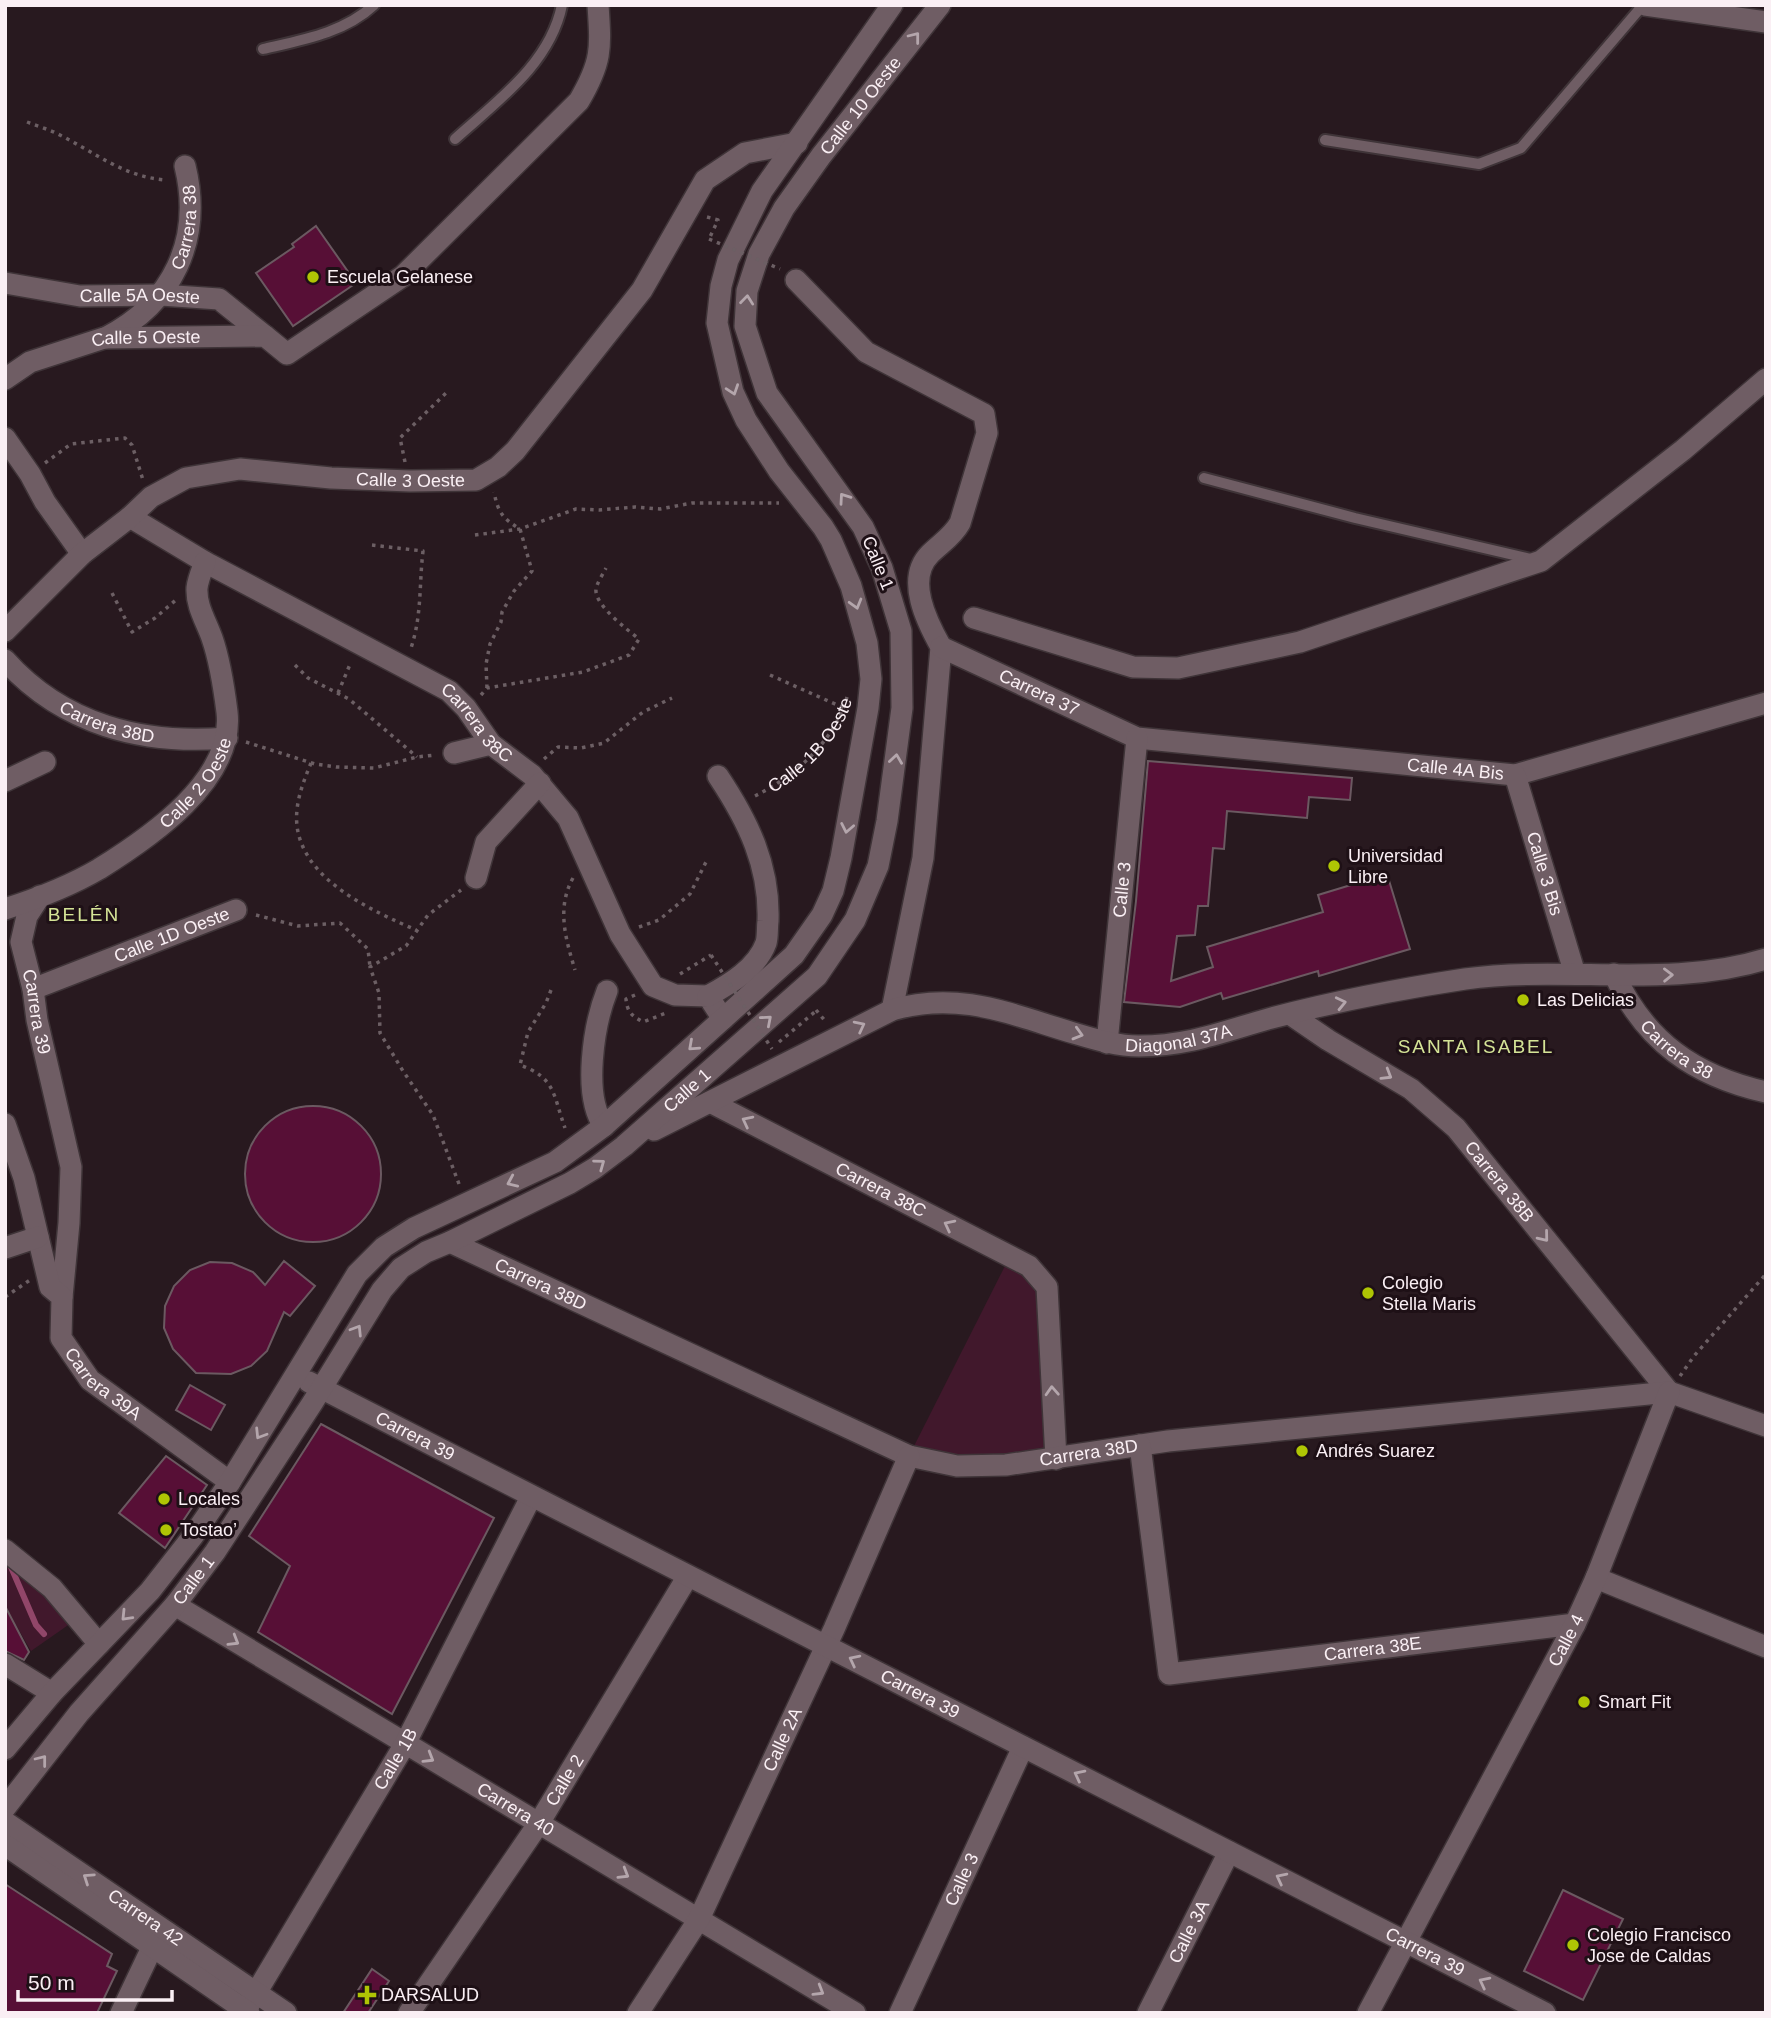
<svg xmlns="http://www.w3.org/2000/svg" width="1771" height="2018" font-family="Helvetica,sans-serif">
  <rect width="100%" height="100%" fill="#28191f"/>
  <g fill="#41182c">
    <path d="M1010 1256 1047 1287 1056 1459 909 1456Z"/>
    <path d="M5 1553 74 1621 31 1651 5 1606Z"/>
  </g>
  <g fill="none" stroke-linecap="round" stroke-linejoin="round">
    <path stroke="#914669" stroke-width="6" d="M11 1567 36 1625 44 1634"/>
  </g>
  <g fill="#570f36" stroke="#6b5961" stroke-width="2">
    <path d="M316 226 356 283 293 326 256 273 294 247 292 244Z"/>
    <path d="M1148 761 1352 778 1350 800 1309 797 1307 818 1227 811 1224 849 1213 848 1208 906H1198L1195 935 1177 936 1171 981 1213 967 1207 947 1323 912 1318 895 1387 874 1410 949 1319 976 1318 971 1223 999 1221 993 1180 1007 1124 1002 1136 901Z"/>
    <circle cx="313" cy="1174" r="68"/>
    <path d="M284 1261 315 1286 290 1316 284 1312 267 1351 251 1366 231 1374 196 1373 173 1349 164 1328 165 1306 174 1286 190 1270 210 1262 232 1263 253 1272 265 1285Z"/>
    <path d="M190 1385 225 1405 211 1430 176 1410Z"/>
    <path d="M321 1424 494 1518 392 1714 258 1632 290 1566 249 1536Z"/>
    <path d="M166 1456 207 1485 165 1548 119 1513Z"/>
    <path d="M5 1606 29 1652 24 1660 5 1651Z"/>
    <path d="M5 1884 112 1954 107 1966 117 1971 97 2013H5Z"/>
    <path d="M1563 1890 1623 1919 1583 2000 1524 1971Z"/>
    <path d="M372 1969 389 1981 368 2013H343Z"/>
  </g>
  <g fill="none" stroke-linecap="round" stroke-linejoin="round">
    <g stroke="#3f3438" stroke-width="14">
      <g id="lane">
        <path d="M263 49C302 40 344 33 374 5"/>
        <path d="M455 139C497 101 550 64 562 5"/>
        <path d="M1325 140 1479 164 1521 148 1643 5"/>
        <path d="M1204 478 1355 518 1535 560"/>
      </g>
    </g>
    <g stroke="#3f3438" stroke-width="24">
      <g id="street">
        <path d="M1645 5 1766 22"/>
        <path d="M796 280 866 352 984 414 987 433 960 523C952 537 941 543 930 554 905 579 927 622 941 647L923 858 892 1010"/>
        <path id="s2" d="M5 283 80 296 161 295 219 299 265 336"/>
        <path id="s3" d="M105 338C173 303 203 240 185 166"/>
        <path id="s4" d="M5 379 30 362 104 338 265 336 287 354 403 276 579 101C602 62 601 49 598 5"/>
        <path d="M5 438 30 474 45 502 82 554"/>
        <path id="s5" d="M130 517 205 562 449 691 466 708 491 744 532 775 568 818 620 934 653 986 675 995 708 996 723 1019"/>
        <path d="M974 618 1133 667 1178 668 1300 642 1541 561 1683 450 1766 379"/>
        <path id="s6" d="M5 631 82 554 130 517 151 497 186 478 240 469 331 478 410 481 476 480 498 467 515 451 642 290 705 180 745 153 797 143"/>
        <path id="s7" d="M941 647 1137 738 1515 775 1766 703"/>
        <path id="s8" d="M5 660C63 725 143 745 227 738"/>
        <path d="M454 753 491 744"/>
        <path id="s9" d="M1515 775 1575 974"/>
        <path d="M5 781 45 762"/>
        <path d="M476 878 486 842 540 783"/>
        <path id="s10" d="M40 896 27 916 21 942 33 989 37 1020 71 1167 69 1223 62 1297"/>
        <path id="s11" d="M5 909C36 899 70 886 99 869 149 838 235 780 227 712 224 688 220 661 212 638 206 621 196 606 197 588 198 579 202 570 205 562"/>
        <path id="s12" d="M1614 974C1645 1041 1694 1076 1766 1092"/>
        <path id="s13" d="M33 989 236 910"/>
        <path d="M708 996C730 984 757 968 766 943 768 936 767 928 768 921 770 866 748 821 718 776"/>
        <path id="s14" d="M1290 1014 1328 1040 1411 1089 1456 1128 1669 1392"/>
        <path id="s15" d="M1107 1043 1137 738"/>
        <path id="s16" d="M710 1102 1029 1266 1047 1287 1056 1459"/>
        <path id="s17" d="M5 1124 24 1178 50 1287 62 1297 61 1338 90 1380 230 1482"/>
        <path d="M604 1126C582 1095 594 1024 607 991"/>
        <path id="s18" d="M450 1242 909 1456 957 1466 1006 1465 1168 1441 1669 1392 1766 1426"/>
        <path d="M5 1248 38 1237"/>
        <path id="s19" d="M1140 1445 1169 1674 1575 1624"/>
        <path d="M5 1550 52 1588 99 1644"/>
        <path d="M1596 1578 1766 1647"/>
        <path id="s20" d="M175 1605 855 2013"/>
        <path d="M5 1664 52 1693"/>
        <path id="s21" d="M247 2008 405 1744 531 1497"/>
        <path d="M121 2013 159 1933"/>
        <path id="s22" d="M409 2013 539 1823 688 1576"/>
        <path id="s23" d="M638 2013 699 1919 834 1629 909 1456"/>
        <path id="s24" d="M900 2013 1023 1747"/>
        <path id="s25" d="M1148 2013 1229 1852"/>
        <path id="s26" d="M1368 2013 1575 1624 1596 1578 1669 1392"/>
      </g>
    </g>
    <g stroke="#3f3438" stroke-width="24">
      <g id="secondary">
        <path id="s27" d="M654 1130 892 1010C960 990 1012 1015 1077 1034 1097 1040 1118 1046 1139 1046 1188 1046 1222 1032 1268 1019 1332 1002 1399 989 1465 979 1565 965 1669 989 1766 959"/>
        <path id="s28" d="M309 1382 1545 2013"/>
        <path d="M5 1749 52 1693 150 1591 193 1536 230 1482 357 1274 384 1247 414 1228 555 1162 604 1126 794 955 822 915 833 891 841 858 868 708 871 679 867 643 851 586 831 540 823 527 779 471 746 420 733 392 717 323 721 286 728 260 762 191 892 5"/>
        <path id="s29" d="M5 1808 79 1713 175 1605 215 1552 313 1402 382 1290 401 1268 426 1252 450 1242 570 1183 595 1168 624 1146 817 976 855 920 878 866 887 821 902 708 901 631 882 568 863 527 767 393 745 326 747 291 759 254 784 208 821 156 940 5"/>
        <path id="s30" d="M5 1822 286 2013"/>
        <path d="M5 1845 249 2013"/>
      </g>
    </g>
    <g stroke="#6c5f64" stroke-width="3.5" stroke-dasharray="3.5 5" stroke-linecap="butt">
      <path d="M27 122C37 126 48 129 58 134 94 152 124 177 166 180"/>
      <path d="M707 217 718 220 709 239"/>
      <path d="M405 462 400 438 447 392"/>
      <path d="M45 463 71 444 125 438 132 445 143 480"/>
      <path d="M475 535 520 529 576 509 599 510 635 507 660 509 692 503H779"/>
      <path d="M372 545 423 551C419 585 422 615 411 648"/>
      <path d="M112 593 132 632 155 618 177 599"/>
      <path d="M295 665 308 678 349 699 417 757"/>
      <path d="M770 675 844 708"/>
      <path d="M487 688 486 664 490 644 501 622 502 612 514 591 532 571 520 529C502 518 498 512 494 492"/>
      <path d="M338 693 351 662"/>
      <path d="M481 695 487 688 583 672 629 655 639 639C628 630 594 605 596 589 597 583 603 574 606 568"/>
      <path d="M246 742 315 764 336 767 374 768 417 757 435 755"/>
      <path d="M544 759 558 747 581 748 604 743 643 712 672 698"/>
      <path d="M311 763C302 785 293 808 298 832 309 883 373 911 416 930"/>
      <path id="s1" d="M755 796C795 776 834 742 847 697"/>
      <path d="M573 878C556 908 566 940 575 970"/>
      <path d="M256 915 298 926 340 923 368 949 370 967"/>
      <path d="M639 927 659 920 690 894 708 858"/>
      <path d="M680 974 711 955"/>
      <path d="M551 990 546 1003 528 1032 520 1065C556 1078 553 1095 565 1128"/>
      <path d="M635 995 626 999C627 1012 632 1016 643 1022L666 1013"/>
      <path d="M816 1010 826 1022"/>
      <path d="M779 1042 816 1011"/>
      <path d="M459 1184 433 1115 403 1071 380 1033 379 993 370 967 406 946 428 915 461 890"/>
      <path d="M5 1297 30 1280"/>
      <path d="M1680 1376 1694 1356 1766 1274"/>
    </g>
    <use href="#lane" stroke="#6f5d64" stroke-width="10"/>
    <use href="#street" stroke="#6f5d64" stroke-width="21"/>
    <use href="#secondary" stroke="#6f5d64" stroke-width="21"/>
    <g stroke="#6c5f64" stroke-width="3.5" stroke-dasharray="3.5 5" stroke-linecap="butt">
      <path d="M709 239 780 269"/>
      <path d="M711 955 772 1049"/>
    </g>
  </g>
  <defs><path id="oneway-chevron" d="M-2-3.5L2.5 0L-2 3.5" fill="none" stroke-width="1.6" stroke-linecap="round" stroke-linejoin="round" transform="scale(1.75)"/></defs>
  <g stroke="#b4a6ac">
    <use href="#oneway-chevron" transform="translate(915 37) rotate(-52)"/>
    <use href="#oneway-chevron" transform="translate(747 300) rotate(-84)"/>
    <use href="#oneway-chevron" transform="translate(733 390) rotate(71)"/>
    <use href="#oneway-chevron" transform="translate(844 498) rotate(-125)"/>
    <use href="#oneway-chevron" transform="translate(856 604) rotate(74)"/>
    <use href="#oneway-chevron" transform="translate(896 759) rotate(-82)"/>
    <use href="#oneway-chevron" transform="translate(847 828) rotate(101)"/>
    <use href="#oneway-chevron" transform="translate(1668 975) rotate(-1)"/>
    <use href="#oneway-chevron" transform="translate(1341 1003) rotate(-13)"/>
    <use href="#oneway-chevron" transform="translate(767 1020) rotate(-41)"/>
    <use href="#oneway-chevron" transform="translate(860 1026) rotate(-27)"/>
    <use href="#oneway-chevron" transform="translate(1078 1034) rotate(16)"/>
    <use href="#oneway-chevron" transform="translate(693 1046) rotate(138)"/>
    <use href="#oneway-chevron" transform="translate(1387 1075) rotate(31)"/>
    <use href="#oneway-chevron" transform="translate(747 1121) rotate(-153)"/>
    <use href="#oneway-chevron" transform="translate(600 1164) rotate(-36)"/>
    <use href="#oneway-chevron" transform="translate(512 1182) rotate(156)"/>
    <use href="#oneway-chevron" transform="translate(949 1225) rotate(-153)"/>
    <use href="#oneway-chevron" transform="translate(1544 1237) rotate(51)"/>
    <use href="#oneway-chevron" transform="translate(357 1330) rotate(-58)"/>
    <use href="#oneway-chevron" transform="translate(1052 1391) rotate(-93)"/>
    <use href="#oneway-chevron" transform="translate(260 1434) rotate(122)"/>
    <use href="#oneway-chevron" transform="translate(126 1616) rotate(134)"/>
    <use href="#oneway-chevron" transform="translate(234 1641) rotate(31)"/>
    <use href="#oneway-chevron" transform="translate(854 1660) rotate(-153)"/>
    <use href="#oneway-chevron" transform="translate(429 1758) rotate(31)"/>
    <use href="#oneway-chevron" transform="translate(42 1760) rotate(-52)"/>
    <use href="#oneway-chevron" transform="translate(1079 1775) rotate(-153)"/>
    <use href="#oneway-chevron" transform="translate(624 1874) rotate(31)"/>
    <use href="#oneway-chevron" transform="translate(88 1878) rotate(-146)"/>
    <use href="#oneway-chevron" transform="translate(1281 1878) rotate(-153)"/>
    <use href="#oneway-chevron" transform="translate(1484 1982) rotate(-153)"/>
    <use href="#oneway-chevron" transform="translate(819 1991) rotate(31)"/>
  </g>
  <g fill="#afc504" stroke="#1e1016" stroke-width="2.5">
    <circle cx="313" cy="277" r="7"/>
    <circle cx="1334" cy="866" r="7"/>
    <circle cx="1523" cy="1000" r="7"/>
    <circle cx="1368" cy="1293" r="7"/>
    <circle cx="1302" cy="1451" r="7"/>
    <circle cx="164" cy="1499" r="7"/>
    <circle cx="166" cy="1530" r="7"/>
    <circle cx="1584" cy="1702" r="7"/>
    <circle cx="1573" cy="1945" r="7"/>
    <path d="M363.5 1984.5h7v7h7v7h-7v7h-7v-7h-7v-7h7z"/>
  </g>
  <g text-anchor="middle" stroke-width="6" stroke-linejoin="round" paint-order="stroke">
    <g font-size="18" fill="#faeff4" stroke="#1e1016">
      <text dy="6" stroke="none"><textPath href="#s29" startOffset="2147">Calle 10 Oeste</textPath></text>
      <text dy="6" stroke="none"><textPath href="#s3" startOffset="144">Carrera 38</textPath></text>
      <text dy="6" stroke="none"><textPath href="#s2" startOffset="136">Calle 5A Oeste</textPath></text>
      <text dy="6" stroke="none"><textPath href="#s4" startOffset="150">Calle 5 Oeste</textPath></text>
      <text dy="6" stroke="none"><textPath href="#s6" startOffset="464">Calle 3 Oeste</textPath></text>
      <text transform="translate(878 563) rotate(68)" y="6">Calle 1</text>
      <text dy="6" stroke="none"><textPath href="#s7" startOffset="108">Carrera 37</textPath></text>
      <text dy="6" stroke="none"><textPath href="#s8" startOffset="122">Carrera 38D</textPath></text>
      <text dy="6" stroke="none"><textPath href="#s5" startOffset="406">Carrera 38C</textPath></text>
      <text dy="6" stroke="none"><textPath href="#s1" startOffset="77">Calle 1B Oeste</textPath></text>
      <text dy="6" stroke="none"><textPath href="#s7" startOffset="536">Calle 4A Bis</textPath></text>
      <text dy="6" stroke="none"><textPath href="#s11" startOffset="234">Calle 2 Oeste</textPath></text>
      <text dy="6" stroke="none"><textPath href="#s9" startOffset="103">Calle 3 Bis</textPath></text>
      <text dy="6" stroke="none"><textPath href="#s15" startOffset="154">Calle 3</textPath></text>
      <text dy="6" stroke="none"><textPath href="#s13" startOffset="149">Calle 1D Oeste</textPath></text>
      <text dy="6" stroke="none"><textPath href="#s10" startOffset="122">Carrera 39</textPath></text>
      <text dy="6" stroke="none"><textPath href="#s27" startOffset="560">Diagonal 37A</textPath></text>
      <text dy="6" stroke="none"><textPath href="#s12" startOffset="100">Carrera 38</textPath></text>
      <text dy="6" stroke="none"><textPath href="#s29" startOffset="1010">Calle 1</textPath></text>
      <text dy="6" stroke="none"><textPath href="#s14" startOffset="271">Carrera 38B</textPath></text>
      <text dy="6" stroke="none"><textPath href="#s16" startOffset="192">Carrera 38C</textPath></text>
      <text dy="6" stroke="none"><textPath href="#s18" startOffset="100">Carrera 38D</textPath></text>
      <text dy="6" stroke="none"><textPath href="#s17" startOffset="289">Carrera 39A</textPath></text>
      <text dy="6" stroke="none"><textPath href="#s28" startOffset="119">Carrera 39</textPath></text>
      <text dy="6" stroke="none"><textPath href="#s18" startOffset="688">Carrera 38D</textPath></text>
      <text dy="6" stroke="none"><textPath href="#s29" startOffset="296">Calle 1</textPath></text>
      <text dy="6" stroke="none"><textPath href="#s26" startOffset="422">Calle 4</textPath></text>
      <text dy="6" stroke="none"><textPath href="#s19" startOffset="436">Carrera 38E</textPath></text>
      <text dy="6" stroke="none"><textPath href="#s28" startOffset="686">Carrera 39</textPath></text>
      <text dy="6" stroke="none"><textPath href="#s23" startOffset="310">Calle 2A</textPath></text>
      <text dy="6" stroke="none"><textPath href="#s21" startOffset="290">Calle 1B</textPath></text>
      <text dy="6" stroke="none"><textPath href="#s22" startOffset="280">Calle 2</textPath></text>
      <text dy="6" stroke="none"><textPath href="#s20" startOffset="397">Carrera 40</textPath></text>
      <text dy="6" stroke="none"><textPath href="#s24" startOffset="147">Calle 3</textPath></text>
      <text dy="6" stroke="none"><textPath href="#s30" startOffset="170">Carrera 42</textPath></text>
      <text dy="6" stroke="none"><textPath href="#s25" startOffset="91">Calle 3A</textPath></text>
      <text dy="6" stroke="none"><textPath href="#s28" startOffset="1253">Carrera 39</textPath></text>
    </g>
    <g font-size="18" fill="#faeff4" stroke="#1e1016" text-anchor="start">
      <text x="327" y="283">Escuela Gelanese</text>
      <text x="1348" y="862">Universidad<tspan x="1348" dy="21">Libre</tspan></text>
      <text x="1537" y="1006">Las Delicias</text>
      <text x="1382" y="1289">Colegio<tspan x="1382" dy="21">Stella Maris</tspan></text>
      <text x="1316" y="1457">Andrés Suarez</text>
      <text x="178" y="1505">Locales</text>
      <text x="180" y="1536">Tostao’</text>
      <text x="1598" y="1708">Smart Fit</text>
      <text x="1587" y="1941">Colegio Francisco<tspan x="1587" dy="21">Jose de Caldas</tspan></text>
      <text x="381" y="2001">DARSALUD</text>
    </g>
    <g font-size="19" letter-spacing="2" fill="#d5e497" stroke="#1e1016">
      <text x="84" y="921">BELÉN</text>
      <text x="1476" y="1053">SANTA ISABEL</text>
    </g>
  </g>
  <rect width="1771" height="2018" fill="none" stroke="#faeff4" stroke-width="14"/>
  <path d="M18 1990v10h154v-10" fill="none" stroke="#faeff4" stroke-width="3.5"/>
  <text x="28" y="1990" font-size="21" fill="#faeff4" stroke="#1e1016" stroke-width="5" paint-order="stroke">50 m</text>
</svg>
